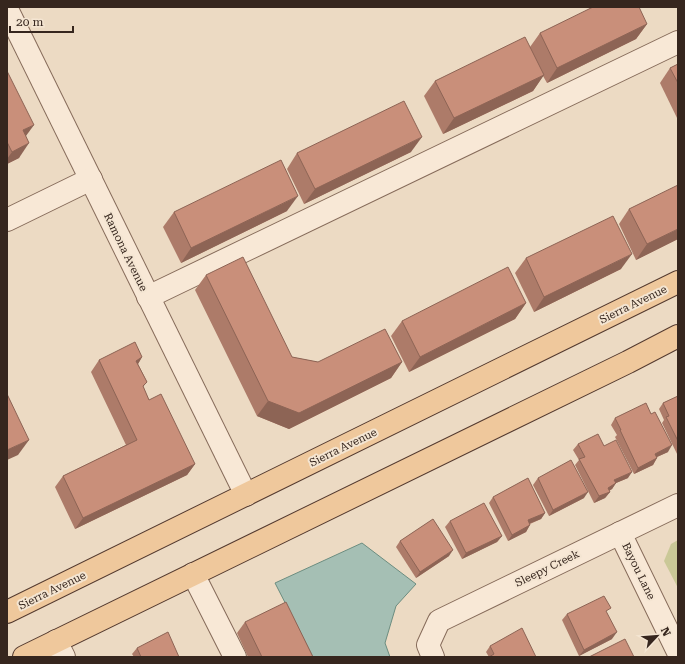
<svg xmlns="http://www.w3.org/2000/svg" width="685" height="664" font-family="'Roboto Serif',serif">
  <rect width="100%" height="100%" fill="#ecdac3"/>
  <path fill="#cac897" d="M678 540V588L664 561 671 544Z"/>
  <path fill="#a5bfb4" stroke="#6c8d80" d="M362 543 416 584 396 606 385 643 390 657H313L275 583Z"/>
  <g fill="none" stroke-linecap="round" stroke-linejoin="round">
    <g stroke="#866b5a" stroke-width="24">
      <g id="minor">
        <path d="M7 9 246 495"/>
        <path d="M7 220 91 179"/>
        <path d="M148 297 678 42"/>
        <path d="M620 533 678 652"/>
        <path d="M193 574 235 657"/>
        <path d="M56 641 64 657"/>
        <path d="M433 657 428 645 439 621 678 505"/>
      </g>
    </g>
    <g stroke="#543a2f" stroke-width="24">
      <g id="major">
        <path d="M7 612 678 282"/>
        <path d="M24 657 628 362 678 336"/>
      </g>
    </g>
    <use href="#minor" stroke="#f8e8d6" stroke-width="22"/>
    <use href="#major" stroke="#efc89c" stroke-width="22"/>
  </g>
  <g fill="#ad7b69">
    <path d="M647 24 636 39 547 83 543 76 533 91 443 134 424 96 435 81 530 47 540 33Z"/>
    <path d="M678 64V120L660 83 670 68Z"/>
    <path d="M7 71 26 136 19 158 7 164Z"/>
    <path d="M411 152 304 204 287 169 297 153Z"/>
    <path d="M629 209 678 239 636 260 619 224Z"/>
    <path d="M287 211 181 263 163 227 174 212Z"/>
    <path d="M526 258 621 269 534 312 515 273Z"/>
    <path d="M206 275 292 357 318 362H402L391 378 289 429 257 416 195 290Z"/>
    <path d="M526 303 515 319 409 372 391 336 402 321Z"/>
    <path d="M142 357 138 364 147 382 143 387 149 400 195 464 187 475 75 529 55 487 63 476 126 445 91 372 99 360Z"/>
    <path d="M678 396V456L662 423 664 420 659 409 663 403Z"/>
    <path d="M615 418 668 452 657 457 653 465 634 474 615 437 617 435 611 425Z"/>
    <path d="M578 444 604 446 628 478 616 483 612 489 609 491 610 492 605 498 594 503 575 465 579 460 573 450Z"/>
    <path d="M538 478 584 498 549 516 533 485Z"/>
    <path d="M493 497 545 513 541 519 530 524 526 532 508 541 489 503Z"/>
    <path d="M450 521 502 536 497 542 462 559 445 527Z"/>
    <path d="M400 541 449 556 416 578 396 547Z"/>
    <path d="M607 613 612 639 579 656 562 620 567 614Z"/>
    <path d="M245 622 313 657H248L237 633Z"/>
    <path d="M490 646 536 657H489L486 652Z"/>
    <path d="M137 648 179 657H134L132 654Z"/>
  </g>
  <g fill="#8d6455">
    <path d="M647 24 636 39 547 83 557 68Z"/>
    <path d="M544 75 533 91 443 134 454 118Z"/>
    <path d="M34 125 23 140V130Z"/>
    <path d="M422 137 411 152 304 204 315 189Z"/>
    <path d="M29 143 19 158 7 164V159L12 152Z"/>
    <path d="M298 196 287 211 181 263 191 248Z"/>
    <path d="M678 229V239L636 260 647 244Z"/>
    <path d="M632 254 621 269 534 312 544 297Z"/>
    <path d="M526 303 515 319 409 372 420 357Z"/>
    <path d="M142 357 135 369 136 361Z"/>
    <path d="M402 362 391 378 289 429 257 416 268 401Z"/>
    <path d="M29 440 18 455 7 460V450Z"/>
    <path d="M672 445 668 452 650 460 655 454Z"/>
    <path d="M657 458 653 465 634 474 638 468Z"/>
    <path d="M195 464 187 475 75 529 83 518Z"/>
    <path d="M632 472 628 478 616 483 612 489 603 494 614 480Z"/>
    <path d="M588 492 584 498 549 516 553 510Z"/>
    <path d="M610 492 605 498 594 503 599 496Z"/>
    <path d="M545 513 541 519 523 526 528 520Z"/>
    <path d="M530 525 526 532 508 541 512 535Z"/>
    <path d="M502 536 497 542 462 559 466 553Z"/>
    <path d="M453 550 449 556 416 578 420 572Z"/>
    <path d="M617 632 612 639 579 656 584 650Z"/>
  </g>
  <g fill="#c98f7a" stroke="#8d6455">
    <path d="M593 7H639L647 24 557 68 540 33Z"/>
    <path d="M525 37 544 75 454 118 435 81Z"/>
    <path d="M678 64V83L670 68Z"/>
    <path d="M7 71 34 125 23 130 29 143 12 152 7 142Z"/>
    <path d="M404 101 422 137 315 189 297 153Z"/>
    <path d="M281 160 298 196 191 248 174 212Z"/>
    <path d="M678 185V229L647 244 629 209Z"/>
    <path d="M613 216 632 254 544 297 526 258Z"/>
    <path d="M243 257 292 357 318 362 385 329 402 362 299 413 268 401 206 275Z"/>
    <path d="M508 267 526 303 420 357 402 321Z"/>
    <path d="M135 342 142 357 136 361 147 382 143 386 149 400 161 394 195 464 83 518 63 476 137 440 99 360Z"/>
    <path d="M7 394 29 440 7 450Z"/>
    <path d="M678 396V441L666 417 669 416 663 403Z"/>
    <path d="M646 403 651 414 655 412 672 445 655 454 657 458 638 468 620 430H621L615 418Z"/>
    <path d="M598 434 604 446 616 440 632 472 614 480 616 483 608 488 610 492 599 496 579 459 585 457 578 444Z"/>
    <path d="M571 460 588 492 553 510 538 478Z"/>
    <path d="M528 478 545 513 528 520 530 525 512 535 493 497Z"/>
    <path d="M484 503 502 536 466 553 450 521Z"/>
    <path d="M433 519 453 550 420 572 400 541Z"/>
    <path d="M604 596 611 608 606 611 617 632 584 650 567 614Z"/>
    <path d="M286 602 313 657H262L245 622Z"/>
    <path d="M522 628 536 657H489L494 654 490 646Z"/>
    <path d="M168 632 179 657H141L137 648Z"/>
    <path d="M625 639 634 657H589Z"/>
  </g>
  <g text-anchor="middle" stroke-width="4" stroke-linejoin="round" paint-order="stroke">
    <g font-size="11" fill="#36261e" stroke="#f4e5d2">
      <text transform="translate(126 252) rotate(64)" y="4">Ramona Avenue</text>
      <text transform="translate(633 304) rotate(-26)" y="4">Sierra Avenue</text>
      <text transform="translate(343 447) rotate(-26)" y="4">Sierra Avenue</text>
      <text transform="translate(547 568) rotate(-26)" y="4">Sleepy Creek</text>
      <text transform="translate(639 571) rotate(64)" y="4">Bayou Lane</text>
      <text transform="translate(52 590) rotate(-26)" y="4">Sierra Avenue</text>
    </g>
  </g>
  <rect width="685" height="664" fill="none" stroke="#36261e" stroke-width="16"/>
  <g transform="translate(657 636) rotate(64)" stroke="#f4e5d2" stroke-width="3" paint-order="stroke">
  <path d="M0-3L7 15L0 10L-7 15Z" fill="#36261e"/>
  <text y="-6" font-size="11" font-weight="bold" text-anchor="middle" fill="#36261e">N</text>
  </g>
  <path d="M10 26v6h63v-6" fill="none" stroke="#36261e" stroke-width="2"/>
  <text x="16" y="26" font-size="12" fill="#36261e" stroke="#f4e5d2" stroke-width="3" paint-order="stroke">20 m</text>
</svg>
